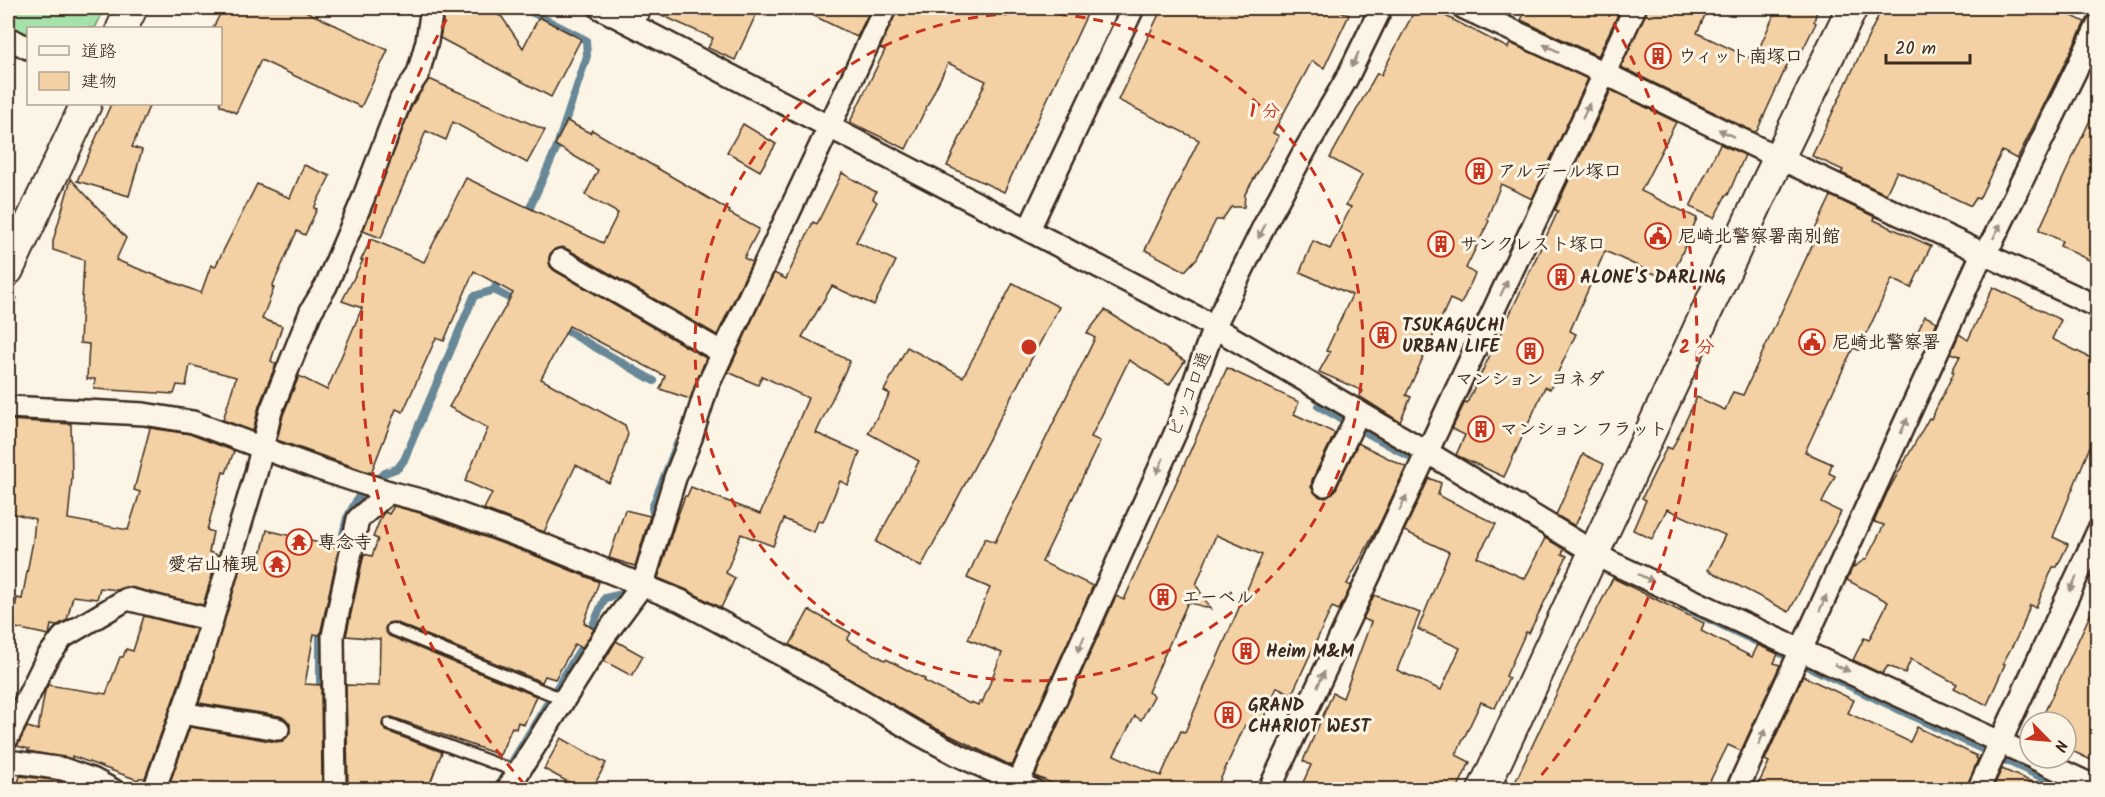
<svg xmlns="http://www.w3.org/2000/svg" width="2105" height="797" font-family="Kalam,'Klee One',sans-serif">
  <rect width="100%" height="100%" fill="#fcf5e5"/>
  <filter id="ink" filterUnits="userSpaceOnUse"><feTurbulence type="fractalNoise" baseFrequency=".0167" numOctaves="2"/><feDisplacementMap in="SourceGraphic" scale="12" xChannelSelector="R" yChannelSelector="G"/><feConvolveMatrix kernelMatrix="1 2 1 2 8 2 1 2 1" color-interpolation-filters="sRGB"/></filter>
  <g filter="url(#ink)">
    <path fill="#a4e2aa" stroke="#708664" stroke-width="1.5" d="M8 8H105L95 28H28V43L8 33Z"/>
    <g fill="none" stroke-linecap="round" stroke-linejoin="round">
      <g stroke="#688897" stroke-width="8">
        <path d="M525 219 556 149 587 56 586 40 529 11V8"/>
        <path d="M496 285 494 290 518 303"/>
        <path d="M558 326 654 381"/>
        <path d="M1318 406 1414 459"/>
        <path d="M653 522 654 518 652 508 677 444"/>
        <path d="M326 604 347 518 361 492 385 473 398 468 404 460 474 296 494 290"/>
        <path d="M1681 606 2068 790"/>
        <path d="M320 696V625"/>
        <path d="M495 790 588 636 605 598 626 593 629 588"/>
      </g>
    </g>
    <g fill="#f3d1a4" stroke="#3b2a1e" stroke-width="1.5" fill-rule="evenodd">
      <path d="M223 8H299L388 50 361 107 261 60 236 113 220 105V28H213Z"/>
      <path d="M447 8H485L502 17 523 48 539 17 581 39 551 97 440 38 444 16Z"/>
      <path d="M653 8H759L735 60 708 48 713 38 652 11Z"/>
      <path d="M798 8H871L857 37Z"/>
      <path d="M898 8H1090L1004 192 947 166 986 81 948 63 906 149 850 122 885 50 880 48Z"/>
      <path d="M1162 8H1334L1349 15 1324 68 1312 61 1273 133 1279 136 1245 194 1244 207H1231L1222 220H1216L1197 258 1185 271 1145 250 1199 140 1118 100Z"/>
      <path d="M1416 8H1430L1508 48 1510 43 1588 79 1532 199 1501 184 1487 219 1489 221 1466 268 1475 274 1461 304 1450 299 1406 395 1411 397 1400 422 1359 396 1363 391 1319 372 1330 352 1326 351 1352 295 1300 272 1313 241 1330 249 1351 207 1346 205 1362 175 1330 158 1377 73 1381 75Z"/>
      <path d="M1527 8H1621L1598 56 1521 20Z"/>
      <path d="M1648 8H1690L1705 15 1697 33 1754 60 1777 8H1818L1814 21 1816 23 1801 53 1794 50 1757 131 1754 132 1621 67Z"/>
      <path d="M1882 8H2055L2085 22 2017 159 2002 151 1979 199 1976 198 1971 206 1897 171 1886 194 1841 173 1843 170 1812 156Z"/>
      <path d="M429 79 545 130 527 163 453 122 446 140 426 131 381 238 363 231 412 105Z"/>
      <path d="M1611 90 1676 122 1641 191 1697 218 1670 281 1605 251 1570 331 1576 334 1550 389 1545 387 1504 477 1456 455 1465 435 1452 429 1465 402 1467 403 1517 299 1558 211 1555 210Z"/>
      <path d="M111 104H150L132 147 142 150 129 196 77 181Z"/>
      <path d="M2097 105V264L2060 246 2062 241 2039 230Z"/>
      <path d="M567 121 590 133 592 130 698 192 730 211 729 213 759 229 744 258 752 262 717 335 567 249 562 247 555 249 550 254V266L555 271 706 358 690 399 660 389 665 376 569 326 541 379 625 425 628 434 616 471 609 483 576 465 544 532 484 509 492 493 465 481 488 428 449 407 513 293 474 271 444 341 436 338 403 412 396 409 371 473 277 440 283 415 299 376 327 390 362 308 342 301 363 260H361L371 239 424 262 466 178 603 243 618 213 585 195 598 170 555 145Z"/>
      <path d="M743 124 776 144 760 171 727 152Z"/>
      <path d="M1720 144 1745 155 1728 195H1726L1714 218 1690 207Z"/>
      <path d="M304 165 330 176 314 208 317 209 305 235 297 231 272 287 274 288 262 319 282 326 271 361 276 364 259 406 253 431 223 420 236 377 190 365 186 386 177 385 174 394 94 389 95 379H87L89 344 80 343 84 260 53 250V241L71 179 126 238 116 260 201 293 211 265 215 267 257 184 290 198Z"/>
      <path d="M842 173 876 192 873 199 877 202 856 242 896 261 874 305 832 286 802 337 850 361 816 433 860 452 848 485 840 481 823 522 818 521 814 532 784 519 773 546 741 534 726 573 735 578 721 608 687 590 658 578 675 523 685 496H687L691 487 760 514 808 398 762 376 758 385 728 372 774 273 786 279 813 222 817 224Z"/>
      <path d="M1831 196 1875 217 1874 220 1931 246 1911 288 1892 279 1859 350 1853 348 1805 452 1832 464 1829 473 1835 476 1822 503 1841 512 1789 612 1708 570 1725 535 1667 509 1652 539 1633 530 1646 500 1642 498 1667 447 1672 449 1697 397 1725 410 1733 392 1743 395 1814 241 1810 240Z"/>
      <path d="M1013 283 1059 307 921 567 876 542 919 461 868 433 890 394 884 391 907 347 963 377Z"/>
      <path d="M1993 287 2061 320 2052 339 2097 361V447L2091 444 2053 537 2068 544 2057 567H2053L2036 607 2030 605 2022 628 2003 663 2005 664 1987 705 1954 688 1957 684 1911 659 1905 673 1888 666 1882 674 1853 660 1864 638 1869 640 1888 602 1847 580 1852 568 1867 558 1884 525 1874 522 1887 493 1929 418 1931 419 1954 372 1952 371 1960 356 1951 353 1959 334 1968 340Z"/>
      <path d="M1105 310 1185 361 1169 385 1129 360 1091 437 1100 441 1042 562 1093 586 1012 766 925 723 790 645 809 610 851 633 847 640 885 660 886 659 925 679 924 681 970 704 971 702 978 705 980 701 982 703 1002 653 968 639 990 588 967 578 985 538 995 542 1095 338 1087 333Z"/>
      <path d="M1925 316 1937 322 1927 344 1914 340Z"/>
      <path d="M1227 368 1299 402 1294 414 1335 433 1312 480 1311 487 1318 496 1326 498 1335 491 1358 443 1406 467 1381 521 1347 584 1351 586 1339 610 1332 607 1292 694 1277 687 1258 731 1245 725 1216 789H1065L1035 776 1116 596 1124 600ZM1216 535 1262 555 1185 732 1181 731 1161 776 1114 755 1135 716 1141 720 1154 696 1148 692 1188 602 1211 609 1196 585Z"/>
      <path d="M8 420 71 424 72 478 68 519 128 530 140 492 134 490 150 428 190 434 234 451 226 473 223 472 207 530 213 532 209 552 218 555 203 605 130 587 118 590 100 588 97 599 73 596 67 620 56 626 51 625 49 635 11 627 17 598 22 599 33 541 35 519 8 512Z"/>
      <path d="M1583 454 1604 464 1575 526 1556 515Z"/>
      <path d="M1429 478 1441 483 1438 495 1496 524 1477 557 1525 579 1545 538 1564 549 1562 554 1567 556 1529 633 1526 632 1506 676 1509 678 1495 708 1481 702 1456 755 1470 762 1457 789H1300L1311 765 1303 761 1333 693 1343 698 1371 622 1363 619 1374 595 1420 613 1397 670 1441 690 1460 648 1418 629 1449 552 1404 531Z"/>
      <path d="M394 506 420 513 536 556 599 582 584 623 594 629 582 648 575 644 555 679 545 676 542 682 395 622 388 623 385 629 389 636 536 696 524 725 518 722 516 729 512 727 500 755 392 717 385 718 382 725 386 731 442 752 428 789H355V786H348L346 685 379 686 380 639 346 636 364 554 372 556 378 539 373 537 382 515 385 512 389 514Z"/>
      <path d="M625 510 650 516 635 566 609 558Z"/>
      <path d="M267 530 339 548 320 635 314 634 305 684 321 685 322 788 311 789H216L170 782 190 727 276 742 283 741 290 732V724L286 719 280 716 199 703 242 563 258 567Z"/>
      <path d="M1613 578 1704 623 1701 631 1752 657 1758 645 1778 654 1774 663 1780 665 1741 751 1728 745 1706 789H1512L1576 652Z"/>
      <path d="M2097 600V746L2091 760 2066 748V722H2040Z"/>
      <path d="M144 616 196 629 181 678 145 778H139L138 780 72 756V759L28 751 29 749 17 746 27 727 38 730 45 691 48 685 106 694 120 657H123L126 649 133 651Z"/>
      <path d="M616 641 643 656 632 676 604 661Z"/>
      <path d="M1803 676 1854 700 1848 713 1910 742 1917 727 1977 756 1976 758 1978 759 1966 789H1756L1769 762 1765 760Z"/>
      <path d="M561 738 606 763 592 789H581L544 769Z"/>
      <path d="M2002 769 2048 789H1992Z"/>
      <path d="M20 776 60 781 65 783 63 789H16Z"/>
    </g>
    <g fill="none" stroke-linecap="round" stroke-linejoin="round">
      <g stroke="#3b2a1e" stroke-width="15">
        <g id="lane">
          <path d="M392 629 565 700"/>
          <path d="M389 724 518 772"/>
        </g>
      </g>
      <g stroke="#3b2a1e" stroke-width="26">
        <g id="street">
          <path d="M600 8 1200 319 1427 452 1610 562 2030 756"/>
          <path d="M1464 8 1604 73 1779 158 2098 307"/>
          <path d="M632 24 640 8"/>
          <path d="M8 38 28 48"/>
          <path d="M1029 229 1133 8"/>
          <path d="M561 260 723 353"/>
          <path d="M8 407 144 414 193 422 319 469 389 492 424 501 541 544 681 601 819 675 919 734 958 755 1033 790"/>
          <path d="M1324 485 1359 412"/>
          <path d="M181 713 278 729"/>
          <path d="M8 737 47 658 63 637 127 599 212 620"/>
          <path d="M2034 758 2098 788"/>
          <path d="M8 761 63 769 94 780 113 790"/>
          <path d="M154 790 193 682 212 620 256 473 271 411 311 311 326 286 363 199 401 99 418 74 427 41 432 8"/>
          <path d="M335 790 333 636 358 519 389 492"/>
          <path d="M507 790 603 638 643 584 675 478 691 438 707 387 885 8"/>
          <path d="M1015 790 1178 427 1214 327 1265 224 1305 150 1346 80 1381 8"/>
          <path d="M1269 790 1635 8"/>
          <path d="M1737 790 1982 254 1993 240 2098 25"/>
          <path d="M1978 790 2098 531"/>
        </g>
      </g>
      <g stroke="#3b2a1e" stroke-width="34">
        <g id="secondary">
          <path d="M122 28 132 8"/>
          <path d="M8 270 86 104"/>
          <path d="M1483 790 1769 178 1852 8"/>
        </g>
      </g>
      <path stroke="#3b2a1e" stroke-width="4" stroke-dasharray="4.5 4.5" stroke-linecap="butt" d="M8 316 16 297"/>
      <use href="#lane" stroke="#fcf5e5" stroke-width="10"/>
      <use href="#street" stroke="#fcf5e5" stroke-width="21"/>
      <use href="#secondary" stroke="#fcf5e5" stroke-width="30"/>
    </g>
    <defs><path id="oneway-solid" d="M-6-.8H1V-3.2L6.5 0L1 3.2V.8H-6Z" transform="scale(1.5)"/></defs>
    <g fill="#9c9082">
      <use href="#oneway-solid" transform="translate(1551 48) rotate(-155)"/>
      <use href="#oneway-solid" transform="translate(1355 60) rotate(115)"/>
      <use href="#oneway-solid" transform="translate(1586 111) rotate(-65)"/>
      <use href="#oneway-solid" transform="translate(1726 133) rotate(-154)"/>
      <use href="#oneway-solid" transform="translate(1262 231) rotate(117)"/>
      <use href="#oneway-solid" transform="translate(1997 231) rotate(-64)"/>
      <use href="#oneway-solid" transform="translate(1504 288) rotate(-65)"/>
      <use href="#oneway-solid" transform="translate(1904 426) rotate(-66)"/>
      <use href="#oneway-solid" transform="translate(1160 466) rotate(114)"/>
      <use href="#oneway-solid" transform="translate(1403 503) rotate(-65)"/>
      <use href="#oneway-solid" transform="translate(1646 578) rotate(25)"/>
      <use href="#oneway-solid" transform="translate(2073 584) rotate(115)"/>
      <use href="#oneway-solid" transform="translate(1823 603) rotate(-66)"/>
      <use href="#oneway-solid" transform="translate(1081 644) rotate(114)"/>
      <use href="#oneway-solid" transform="translate(1842 668) rotate(25)"/>
      <use href="#oneway-solid" transform="translate(1321 679) rotate(-65)"/>
      <use href="#oneway-solid" transform="translate(1762 737) rotate(-65)"/>
    </g>
  </g>
  <g fill="none" stroke="#c8321e" stroke-width="3" stroke-dasharray="10 8">
    <circle cx="1029" cy="347" r="334"/>
    <path d="M525 785A668 668 0 0 1 453 8M1605 8A668 668 0 0 1 1533 785"/>
  </g>
  <defs>
    <g id="building-ring" transform="scale(1.35)"><circle r="9.5" fill="#fcf5e5" stroke="#c8321e" stroke-width="1.5"/><path d="M-4-6H4V6H1V3H-1V6H-4ZM-2.5-4.3h1.7v1.8h-1.7ZM.8-4.3h1.7v1.8H.8ZM-2.5-1h1.7V.8h-1.7ZM.8-1h1.7V.8H.8Z" fill="#c8321e"/></g>
    <g id="civic-ring" transform="scale(1.35)"><circle r="9.5" fill="#fcf5e5" stroke="#c8321e" stroke-width="1.5"/><path d="M-.6-6.5H3V-4.5H.6V-3L4-1V1h2V6H-6V1h2V-1L-.6-3ZM-1.2 2.5V6h2.4V2.5Z" fill="#c8321e"/></g>
    <g id="temple-ring" transform="scale(1.35)"><circle r="9.5" fill="#fcf5e5" stroke="#c8321e" stroke-width="1.5"/><path d="M0-6L5-2H3V0L6.5 2.5H4V6H1.5V3h-3V6H-4V2.5H-6.5L-3 0V-2H-5Z" fill="#c8321e"/></g>
  </defs>
  <g fill-rule="evenodd">
    <use href="#building-ring" x="1658" y="56"/>
    <use href="#building-ring" x="1479" y="171"/>
    <use href="#civic-ring" x="1658" y="236"/>
    <use href="#building-ring" x="1441" y="244"/>
    <use href="#building-ring" x="1561" y="277"/>
    <use href="#building-ring" x="1383" y="335"/>
    <use href="#civic-ring" x="1812" y="342"/>
    <use href="#building-ring" x="1530" y="351"/>
    <use href="#building-ring" x="1481" y="429"/>
    <use href="#temple-ring" x="299" y="542"/>
    <use href="#temple-ring" x="277" y="564"/>
    <use href="#building-ring" x="1163" y="597"/>
    <use href="#building-ring" x="1246" y="651"/>
    <use href="#building-ring" x="1228" y="715"/>
  </g>
  <g text-anchor="middle" stroke-width="6" stroke-linejoin="round" paint-order="stroke">
    <g font-size="18" font-weight="bold" fill="#3b2a1e" stroke="#fcf5e5" text-anchor="start">
      <text x="1678" y="62">ウィット南塚口</text>
      <text x="1498" y="177">アルデール塚口</text>
      <text x="1678" y="242">尼崎北警察署南別館</text>
      <text x="1460" y="250">サンクレスト塚口</text>
      <text x="1580" y="283">ALONE'S DARLING</text>
      <text x="1402" y="331">TSUKAGUCHI<tspan x="1402" dy="21">URBAN LIFE</tspan></text>
      <text x="1832" y="348">尼崎北警察署</text>
      <text x="1530" y="385" text-anchor="middle">マンション ヨネダ</text>
      <text x="1500" y="435">マンション フラット</text>
      <text x="318" y="548">専念寺</text>
      <text x="258" y="570" text-anchor="end">愛宕山権現</text>
      <text x="1182" y="603">エーベル</text>
      <text x="1266" y="657">Heim M&amp;M</text>
      <text x="1248" y="711">GRAND<tspan x="1248" dy="21">CHARIOT WEST</tspan></text>
    </g>
    <g font-size="18" fill="#3b2a1e" stroke="#fcf5e5">
      <text transform="translate(1189 394) rotate(-69)" y="6">ピッコロ通</text>
    </g>
  </g>
  <circle cx="1029" cy="347" r="9" fill="#c8321e" stroke="#fcf5e5" stroke-width="3"/>
  <g font-size="18" text-anchor="middle" font-weight="bold" fill="#c8321e" stroke="#fcf5e5" stroke-width="6" stroke-linejoin="round" paint-order="stroke">
    <text x="1265" y="117">1 分</text>
    <text x="1697" y="353">2 分</text>
  </g>
  <rect width="2105" height="797" fill="none" stroke="#fcf5e5" stroke-width="30"/>
  <rect x="15" y="15" width="2075" height="767" fill="none" stroke="#3b2a1e" stroke-width="2" filter="url(#ink)"/>
  <rect x="27" y="27" width="195" height="78" fill="#fcf5e5" stroke="#afa495" stroke-width="1.5"/>
  <rect x="39" y="46" width="30" height="9" fill="#fcf5e5" stroke="#afa495" stroke-width="1.5"/>
  <text x="81" y="57" font-size="18" fill="#3b2a1e">道路</text>
  <rect x="39" y="72" width="30" height="18" fill="#f3d1a4" stroke="#afa495" stroke-width="1.5"/>
  <text x="81" y="87" font-size="18" fill="#3b2a1e">建物</text>
  <g transform="translate(2048 740) rotate(115)"><circle r="28" fill="#fcf5e5" stroke="#afa495" stroke-width="1.5"/>
  <path d="M0-4.5L10 22L0 15L-10 22Z" fill="#c8321e"/>
  <text y="-9" font-size="16" font-weight="bold" text-anchor="middle" fill="#3b2a1e">N</text>
  </g>
  <path d="M1886 54v9h84v-9" fill="none" stroke="#3b2a1e" stroke-width="3"/>
  <text x="1895" y="54" font-size="18" fill="#3b2a1e" stroke="#fcf5e5" stroke-width="4.5" paint-order="stroke">20 m</text>
</svg>
